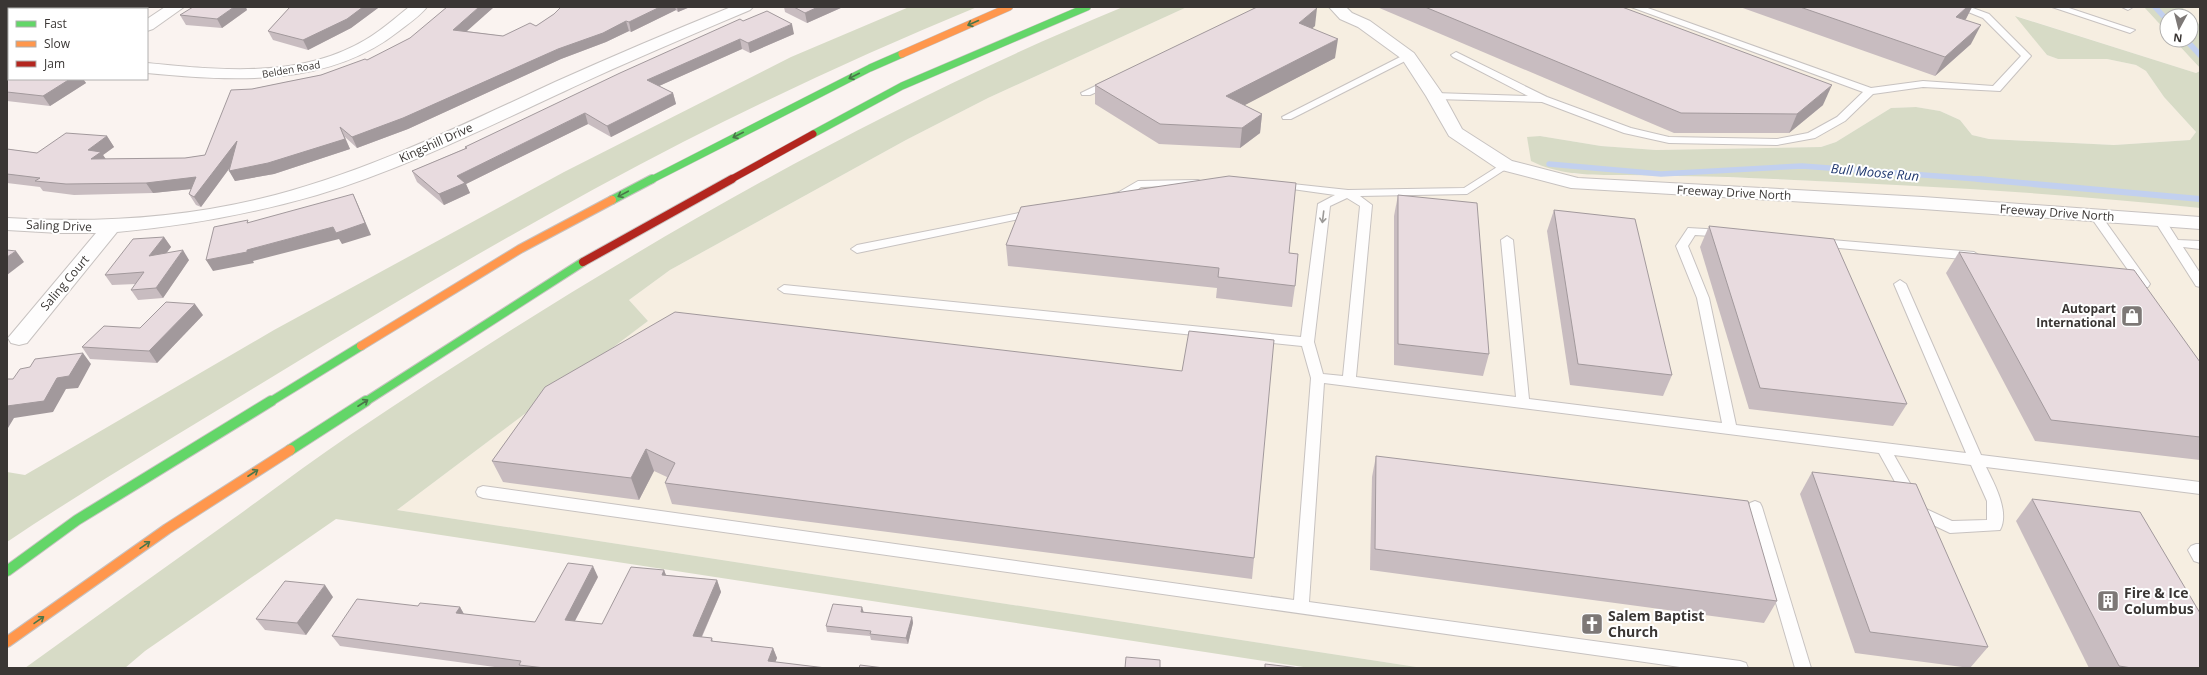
<svg xmlns="http://www.w3.org/2000/svg" width="2207" height="675" font-family="'Open Sans',sans-serif">
  <rect width="100%" height="100%" fill="#faf3f0"/>
  <g fill="#f6eee1">
    <path d="M1187 7H2144L2167 32V40H2174L2200 68V71L2196 73 2016 16 2047 55 2058 59H2107L2136 65 2146 71 2164 97 2196 132 2190 140 2114 145 1989 139 1972 135 1960 120 1940 111 1916 107 1891 108 1836 142 1821 147 1656 150 1601 146 1540 136 1527 138 1574 174 1724 177 1955 187 2101 197 2200 208V668H1423L397 510 648 321 629 300 670 270 906 140 988 98Z"/>
    <path d="M2182 7H2200V25Z"/>
  </g>
  <g fill="#d7dbc6">
    <path d="M909 7H977C878 48 779 93 683 142 545 213 410 293 277 374 187 429 95 483 7 542V472L25 475 274 330 564 172 791 57Z"/>
    <path d="M1123 7H1187L988 98 906 140 670 270 629 300 648 321 397 510 1423 668H1310L336 519 145 651 125 668H25C96 617 168 565 240 514 277 487 313 460 350 435 595 271 850 119 1123 7Z"/>
    <path d="M2144 7H2182L2191 16H2167V32Z"/>
    <path d="M2015 16 2196 73 2200 71V208C2043 191 1886 184 1728 177 1694 176 1660 176 1627 175 1593 175 1561 176 1531 161L1527 137 1540 136 1601 146 1656 150 1821 147 1836 142 1891 108 1916 107 1940 111 1960 120 1972 135 1989 139 2114 145 2190 140 2196 132 2164 97 2146 71 2136 65 2107 59H2058L2047 55Z"/>
    <path d="M2191 16 2200 25V68L2174 40H2191Z"/>
  </g>
  <g fill="none" stroke-linecap="round" stroke-linejoin="round">
    <g stroke="#c2d0ef" stroke-width="5.5">
      <path d="M2155 7 2167 20"/>
      <path d="M2186 40 2200 55"/>
      <path d="M1549 164 1661 174 1802 166 1991 180"/>
    </g>
    <path stroke="#c2d0ef" stroke-width="6" d="M1978 179 2200 199"/>
    <g stroke="#c7c2c0" stroke-width="2">
      <g id="lane">
        <path d="M1631 7H1645L1871 88 1923 81 1993 86 2021 56 1983 18 1956 7H1970L1989 14 2031 56 2000 91 1923 87 1873 94 1845 121 1815 138 1777 145 1669 143 1624 133 1542 102 1435 99 1430 96 1435 93 1528 96 1453 57 1451 55 1456 52 1547 97 1631 128 1669 137 1777 139 1808 133 1837 117 1863 92Z"/>
        <path d="M2052 7H2066L2135 30 2130 33Z"/>
        <path d="M2122 7H2133L2128 10Z"/>
        <path d="M1408 53 1411 54V58L1291 119H1283L1282 117Z"/>
        <path d="M1110 79 1115 82 1114 84 1090 95H1082L1081 93Z"/>
        <path d="M1505 162 1510 165 1509 167 1467 194 1360 196 1372 205 1356 377 1516 397 1501 240 1507 236 1513 240 1529 399 1722 423 1697 298 1676 246 1688 228 1723 230 1727 231 1729 234 1727 237 1695 235 1688 246 1709 298 1736 425 1966 453 1894 284 1900 280 1906 284 1981 455 2200 482V494L1986 467C1994 483 2010 512 2000 530L1950 533 1914 516 1879 453 1324 383 1309 602 1740 661 1746 663 1748 668H1687L483 498 478 496 476 492 478 488 483 486 1294 600 1311 378 1302 346 784 293 778 289 784 285 1301 337 1318 204 1335 195 1278 187 1272 184 1274 182 1348 190 1464 188ZM1347 198 1360 206 1343 376 1323 374 1314 342 1330 206ZM1894 455 1971 465 1987 501V520L1952 521 1924 508Z"/>
        <path d="M1198 180 1204 183 1202 185 1141 187 1127 197 1112 200 1106 197 1108 195 1119 192 1138 181Z"/>
        <path d="M1034 210 1040 213 1038 215 857 253 851 249 857 245Z"/>
        <path d="M2096 213 2100 214 2148 281 2150 284 2148 287H2140L2090 216Z"/>
        <path d="M2160 217 2164 218 2178 240 2200 241V249L2183 247 2200 273V287L2196 286 2154 220Z"/>
        <path d="M1820 239 1974 252 1980 256 1974 260 1816 246 1814 243Z"/>
        <path d="M1755 501 1760 503 1762 507 1811 668H1795L1748 507 1750 503Z"/>
        <path d="M2196 544H2200V563L2194 561 2188 550 2191 546Z"/>
      </g>
    </g>
    <g stroke="#c7c2c0" stroke-width="2">
      <g id="street">
        <path d="M165 7H184L153 29 147 31V19Z"/>
        <path d="M409 7H427C420 16 408 24 399 31 327 88 233 81 147 73V63C220 70 299 79 365 40 381 31 395 18 409 7Z"/>
        <path d="M731 7H753L750 10C689 36 627 62 567 90 485 128 404 169 317 195 251 214 185 226 117 232L27 343 19 345 11 343 8 338 96 233H59L7 230V218C92 223 175 219 259 199 363 174 458 127 555 82 613 56 672 31 731 7Z"/>
        <path d="M1329 7H1346L1352 13 1370 21 1414 53 1444 96 1462 129 1512 161 1578 178 1923 197 2200 217V229L1923 209 1571 188 1498 169 1449 136 1426 96 1402 59 1358 27 1340 19Z"/>
        <rect x="7" y="47" width="2" height="10"/>
      </g>
    </g>
    <g stroke="#c7c2c0" stroke-width="8">
      <g id="fast-far2">
        <path d="M813 134 902 86 1087 7"/>
        <path d="M651 180 870 68 902 54"/>
      </g>
    </g>
    <g stroke="#c7c2c0" stroke-width="10">
      <g id="fast-far1">
        <path d="M612 200 652 179"/>
        <path d="M270 402 361 346"/>
        <path d="M365 402 583 262"/>
      </g>
    </g>
    <g stroke="#c7c2c0" stroke-width="12">
      <g id="fast">
        <path d="M290 450 366 401"/>
        <path d="M7 571 77 520 271 401"/>
      </g>
    </g>
    <g stroke="#c7c2c0" stroke-width="8">
      <path id="slow-far2" d="M902 54 1009 7"/>
    </g>
    <g stroke="#c7c2c0" stroke-width="10">
      <path id="slow-far1" d="M361 346 520 249 612 200"/>
    </g>
    <g stroke="#c7c2c0" stroke-width="12">
      <path id="slow" d="M7 642 167 529 290 450"/>
    </g>
    <g stroke="#c7c2c0" stroke-width="8">
      <path id="jam-far1" d="M730 180 813 134"/>
    </g>
    <g stroke="#c7c2c0" stroke-width="10">
      <path id="jam" d="M583 262 732 179"/>
    </g>
    <use href="#lane" fill="#fefdfd" fill-rule="evenodd"/>
    <use href="#street" fill="#fefdfd" fill-rule="evenodd"/>
    <use href="#fast-far2" stroke="#63d668" stroke-width="7"/>
    <use href="#fast-far1" stroke="#63d668" stroke-width="8"/>
    <use href="#fast" stroke="#63d668" stroke-width="10"/>
    <use href="#slow-far2" stroke="#ff974d" stroke-width="7"/>
    <use href="#slow-far1" stroke="#ff974d" stroke-width="8"/>
    <use href="#slow" stroke="#ff974d" stroke-width="10"/>
    <use href="#jam-far1" stroke="#b3261e" stroke-width="7"/>
    <use href="#jam" stroke="#b3261e" stroke-width="8"/>
  </g>
  <g fill="#c8bcc0">
    <path d="M7 7 9 9V32H7Z"/>
    <path d="M290 7H377L378 8 351 28 308 50 273 40 268 31Z"/>
    <path d="M494 7 466 31 503 36 536 26 554 14 561 7H690L678 12 676 10 631 32 629 31 606 42 561 59 408 129 357 148 345 137 350 149 274 174 235 181 229 169 201 207 196 205 189 194 191 189 153 193 74 195 43 191 40 187 7 183V149L37 153 107 136 114 147 103 155 105 159 185 158 205 155 252 89 321 75 367 60Z"/>
    <path d="M784 7H843L807 23 785 12Z"/>
    <path d="M1377 7H1622L1823 105 1789 133H1674Z"/>
    <path d="M1740 7H1972L1965 20 1971 44 1935 76Z"/>
    <path d="M247 10 222 28 186 25 180 15Z"/>
    <path d="M743 21 794 34 750 53 742 49 659 86 673 93 676 104 611 137 588 124 466 184 470 193 444 205 417 182 412 171 466 148 465 147Z"/>
    <path d="M1315 26 1312 28 1335 58 1244 105 1262 114 1260 133 1240 148 1159 144 1095 104V85Z"/>
    <path d="M7 73 9 79H83L86 83 50 106 7 101Z"/>
    <path d="M1398 195 1489 354 1483 376 1394 365V216Z"/>
    <path d="M1554 210 1672 375 1663 396 1570 385 1547 231Z"/>
    <path d="M1709 226 1907 404 1893 426 1749 409 1700 247Z"/>
    <path d="M164 237 171 247 166 253 189 260 163 298 138 300 131 290 136 284 112 285 105 275Z"/>
    <path d="M1006 245 1289 253 1295 286 1292 307 1216 298 1217 288 1008 266Z"/>
    <path d="M1959 252 2200 362V460L2035 441 1946 273Z"/>
    <path d="M203 315 157 363 90 359 82 347 140 328Z"/>
    <path d="M545 387 1254 558 1252 579 672 504 665 483 667 477 654 471 639 500 503 482 492 461Z"/>
    <path d="M1376 456 1777 601 1764 623 1370 570 1372 477Z"/>
    <path d="M1812 472 1988 647 1970 668 1855 653 1800 494Z"/>
    <path d="M2032 499 2200 668H2089L2016 521Z"/>
    <path d="M664 570 666 575 717 580 721 592 702 637 712 638 713 641 773 648 777 658 775 662 826 668H502L340 646 332 636 418 606 460 607 464 614 535 622 598 577 575 621 602 624Z"/>
    <path d="M333 597 306 635 265 630 256 619Z"/>
    <path d="M864 612 912 617 913 623 908 644 871 640 870 636 827 632 826 626Z"/>
  </g>
  <g fill="#a2999c">
    <path d="M234 7H246L247 10 222 28 217 19Z"/>
    <path d="M363 7H377L378 8 351 28 308 50 303 40Z"/>
    <path d="M479 7H494L457 40 453 30Z"/>
    <path d="M660 7H675L676 10 631 32 629 22Z"/>
    <path d="M677 7H690L678 12Z"/>
    <path d="M818 7H843L807 23 805 13Z"/>
    <path d="M1967 7H1972L1966 19 1946 36 1956 17Z"/>
    <path d="M1317 8 1315 26 1297 41 1299 23Z"/>
    <path d="M626 21 629 31 606 42 561 59 408 129 357 148 352 137 558 49Z"/>
    <path d="M792 24 794 34 750 53 748 43Z"/>
    <path d="M1981 25 1971 44 1935 76 1945 57Z"/>
    <path d="M740 39 742 49 650 90 647 80Z"/>
    <path d="M1338 39 1335 58 1224 116 1226 96Z"/>
    <path d="M70 79H83L86 83 50 106 43 96Z"/>
    <path d="M1832 85 1823 105 1789 133 1797 114Z"/>
    <path d="M673 93 676 104 611 137 607 126Z"/>
    <path d="M585 113 588 124 466 184 470 193 444 205 439 194 457 176Z"/>
    <path d="M1262 114 1260 133 1240 148 1242 128Z"/>
    <path d="M340 127 350 149 274 174 235 181 229 171Z"/>
    <path d="M107 136 114 147 103 155 108 162 91 159 88 150Z"/>
    <path d="M237 141 242 151 201 207 194 197 201 188 153 193 146 183Z"/>
    <path d="M353 194 358 205 371 235 342 244 339 239 253 261 254 263 213 271 206 260 247 250Z"/>
    <path d="M164 237 171 247 156 267 149 256Z"/>
    <path d="M183 250 189 260 163 298 156 288Z"/>
    <path d="M16 251 24 262 7 275V257Z"/>
    <path d="M195 304 203 315 157 363 149 351Z"/>
    <path d="M83 353 91 364 78 388 66 389 53 412 14 418 8 428H7V406L57 378Z"/>
    <path d="M646 449 654 471 639 500 631 478Z"/>
    <path d="M593 566 598 577 570 630 565 620Z"/>
    <path d="M664 570 668 581 662 575Z"/>
    <path d="M717 580 721 592 697 647 693 636Z"/>
    <path d="M325 585 333 597 306 635 297 623Z"/>
    <path d="M460 607 466 618 456 613Z"/>
    <path d="M862 607 864 613 861 612Z"/>
    <path d="M912 617 913 623 908 644 906 638Z"/>
    <path d="M773 648 777 658 773 668 768 661Z"/>
  </g>
  <g fill="#e8dbdf" stroke="#a2999c">
    <path d="M7 7H75L93 9H9V22H7Z"/>
    <path d="M193 7H234L217 19 180 15Z"/>
    <path d="M290 7H363L347 19 303 40 268 31Z"/>
    <path d="M447 7H479L453 30 503 36 530 23 536 26 554 14 561 7H660L629 22 626 21 603 33 558 49 403 118 352 137 340 127 345 139 268 163 229 171 237 141 194 197 189 194 196 177 146 183 66 184 35 181 40 178 7 174V149L37 153 66 133 107 136 88 150 101 152 91 159 185 158 205 155 231 90 252 89 286 82 321 75 365 59 367 60 410 38Z"/>
    <path d="M794 7H818L805 13Z"/>
    <path d="M1257 7H1316L1317 8 1299 23 1338 39 1226 96 1262 114 1242 128 1160 124 1095 85Z"/>
    <path d="M1425 7H1622L1832 85 1797 114 1681 113Z"/>
    <path d="M1800 7H1967L1956 17 1981 25 1945 57Z"/>
    <path d="M767 11 792 24 748 43 740 39 647 80 673 93 607 126 585 113 457 176 465 183 439 194 412 171 467 148 465 147 620 73 740 19 743 21Z"/>
    <path d="M9 72V79H70L43 96 7 92V73Z"/>
    <path d="M1229 176 1296 183 1289 253 1298 254 1295 286 1218 277 1219 268 1006 245 1021 207Z"/>
    <path d="M353 194 365 223 336 233 333 227 247 250V252L206 260 214 227 248 220 247 223Z"/>
    <path d="M1398 195 1477 203 1489 354 1398 344Z"/>
    <path d="M1554 210 1635 219 1672 375 1578 364Z"/>
    <path d="M1709 226 1834 239 1907 404 1760 388Z"/>
    <path d="M164 237 149 256 183 250 156 288 131 290 144 272 105 275 133 239Z"/>
    <path d="M7 250 16 251 7 257Z"/>
    <path d="M1959 252 2134 270 2200 362V437L2051 420Z"/>
    <path d="M166 302 195 304 149 351 82 347 104 326 140 328Z"/>
    <path d="M675 312 1182 371 1189 331 1274 340 1254 558 665 483 675 463 646 449 631 478 492 461 545 387Z"/>
    <path d="M83 353 69 376 57 378 44 401 7 406V379H13L20 369 30 367 35 359Z"/>
    <path d="M1376 456 1748 501 1777 601 1375 549Z"/>
    <path d="M1812 472 1916 484 1988 647 1870 632Z"/>
    <path d="M2032 499 2140 512 2200 613V668H2132L2119 666Z"/>
    <path d="M568 563 593 566 565 620 602 624 631 567 664 570 662 575 717 580 693 636 712 638 711 641 773 648 768 661 826 668H545L519 665 521 661 332 636 357 599 418 606 420 603 460 607 456 613 535 622Z"/>
    <path d="M285 581 325 585 297 623 256 619Z"/>
    <path d="M833 604 862 607 861 612 912 617 906 638 870 634 871 631 826 626Z"/>
    <path d="M1126 657 1160 660V668H1125Z"/>
    <path d="M1265 664 1300 668H1265Z"/>
    <path d="M860 665 884 668H859Z"/>
  </g>
  <defs><path id="oneway-shaft" d="M-6 0H5M1.5-3L5.5 0L1.5 3" fill="none" stroke-width="1.6" stroke-linecap="round" stroke-linejoin="round"/></defs>
  <g stroke="#4a7649">
    <use href="#oneway-shaft" transform="translate(973 23) rotate(156)"/>
    <use href="#oneway-shaft" transform="translate(854 76) rotate(153)"/>
    <use href="#oneway-shaft" transform="translate(738 135) rotate(153)"/>
    <use href="#oneway-shaft" transform="translate(623 194) rotate(152)"/>
    <use href="#oneway-shaft" transform="translate(363 403) rotate(-33)"/>
    <use href="#oneway-shaft" transform="translate(253 473) rotate(-33)"/>
    <use href="#oneway-shaft" transform="translate(145 545) rotate(-35)"/>
    <use href="#oneway-shaft" transform="translate(39 620) rotate(-35)"/>
  </g>
  <use stroke="#9c9a98" href="#oneway-shaft" transform="translate(1323 217) rotate(97)"/>
  <defs>
    <g id="shop-square" transform="scale(1.15)"><rect x="-9" y="-9" width="18" height="18" rx="4" fill="#7d7876" stroke="#fff"/><path d="M-5-2.5h2.3a2.7 3.5 0 0 1 5.4 0H5L5.5 6h-11ZM-1.5-2.5h3a1.5 2.3 0 0 0-3 0Z" fill="#fff"/></g>
    <g id="building-square" transform="scale(1.15)"><rect x="-9" y="-9" width="18" height="18" rx="4" fill="#7d7876" stroke="#fff"/><path d="M-4-6H4V6H1V3H-1V6H-4ZM-2.5-4.3h1.7v1.8h-1.7ZM.8-4.3h1.7v1.8H.8ZM-2.5-1h1.7V.8h-1.7ZM.8-1h1.7V.8H.8Z" fill="#fff"/></g>
    <g id="church-square" transform="scale(1.15)"><rect x="-9" y="-9" width="18" height="18" rx="4" fill="#7d7876" stroke="#fff"/><path d="M-1.2-6h2.4v3.5h3.3v2.4h-3.3V6h-2.4V-.1h-3.3v-2.4h3.3Z" fill="#fff"/></g>
  </defs>
  <g fill-rule="evenodd">
    <use href="#shop-square" x="2132" y="316"/>
    <use href="#building-square" x="2108" y="601"/>
    <use href="#church-square" x="1592" y="624"/>
  </g>
  <g text-anchor="middle" stroke-width="4" stroke-linejoin="round" paint-order="stroke">
    <g font-size="10" fill="#3a3634" stroke="#fff">
      <text transform="translate(291 69) rotate(-10)" y="4">Belden Road</text>
    </g>
    <g font-size="12" fill="#3a3634" stroke="#fff">
      <text transform="translate(436 143) rotate(-24)" y="4">Kingshill Drive</text>
      <text transform="translate(1734 193) rotate(3)" y="4">Freeway Drive North</text>
      <text transform="translate(2057 213) rotate(4)" y="4">Freeway Drive North</text>
      <text transform="translate(59 226) rotate(2)" y="4">Saling Drive</text>
      <text transform="translate(65 283) rotate(-50)" y="4">Saling Court</text>
    </g>
    <g font-size="12" font-weight="bold" fill="#3a3634" stroke="#fff" text-anchor="end">
      <text x="2116" y="313">Autopart<tspan x="2116" dy="14">International</tspan></text>
    </g>
    <g font-size="13" font-style="italic" fill="#1f376e" stroke="#fff">
      <text transform="translate(1875 172) rotate(5)" y="5">Bull Moose Run</text>
    </g>
    <g font-size="14" font-weight="bold" fill="#3a3634" stroke="#fff" text-anchor="start">
      <text x="2124" y="598">Fire &amp; Ice<tspan x="2124" dy="16">Columbus</tspan></text>
      <text x="1608" y="621">Salem Baptist<tspan x="1608" dy="16">Church</tspan></text>
    </g>
  </g>
  <rect width="2207" height="675" fill="none" stroke="#3a3634" stroke-width="16"/>
  <rect x="8" y="8" width="140" height="72" fill="#ffffff" stroke="#b0afae"/>
  <rect x="16" y="21" width="20" height="6" fill="#63d668" stroke="#b0afae"/>
  <text x="44" y="28" font-size="12" fill="#3a3634">Fast</text>
  <rect x="16" y="41" width="20" height="6" fill="#ff974d" stroke="#b0afae"/>
  <text x="44" y="48" font-size="12" fill="#3a3634">Slow</text>
  <rect x="16" y="61" width="20" height="6" fill="#b3261e" stroke="#b0afae"/>
  <text x="44" y="68" font-size="12" fill="#3a3634">Jam</text>
  <g transform="translate(2179 28) rotate(187)"><circle r="19" fill="#ffffff" stroke="#b0afae"/>
  <path d="M0-3L7 15L0 10L-7 15Z" fill="#7d7876"/>
  <text y="-6" font-size="11" font-weight="bold" text-anchor="middle" fill="#3a3634">N</text>
  </g>
</svg>
